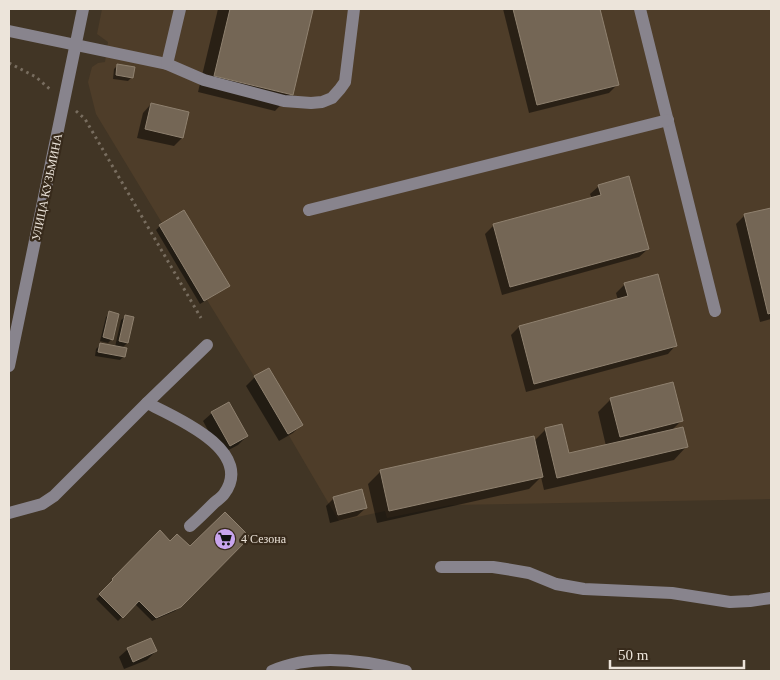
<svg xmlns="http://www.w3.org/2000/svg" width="780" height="680" font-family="'Times New Roman',serif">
  <rect width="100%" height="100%" fill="#413525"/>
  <path fill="#4e3d29" d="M102 9H771V499L451 505 387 518 385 511 339 521 254 376 207 300 204 301 159 225 162 223 96 114 88 82 92 67 98 63 105 62 108 42 97 34Z"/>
  <g fill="#0007">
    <path d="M218 9H307L291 94 275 111 198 92Z"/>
    <path d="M503 9H599L618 84 609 93 529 113Z"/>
    <path d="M118 65 132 77 128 81 113 79 114 69Z"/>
    <path d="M151 104 182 138 174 146 137 138 143 113Z"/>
    <path d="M599 186 648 249 639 257 502 295 485 234 493 226 592 199 590 194Z"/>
    <path d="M771 209V319L760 322 736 224 744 216Z"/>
    <path d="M160 226 224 289 200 304 156 230Z"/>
    <path d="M625 284 676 345 668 354 526 392 511 335 519 327 618 300 616 293Z"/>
    <path d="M110 313 112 339 108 343 100 341 106 317Z"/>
    <path d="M125 317 127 343 122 348 124 356 120 360 95 356 96 349 100 345 115 347 121 320Z"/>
    <path d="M255 377 301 425 293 433 279 441 246 386Z"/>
    <path d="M610 400 681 421 671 431 686 447 674 460 544 490 541 477 529 489 377 523 368 484 381 471 534 441 546 429 568 455 606 446 598 412Z"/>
    <path d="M212 413 247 436 238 445 221 454 203 421Z"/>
    <path d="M334 498 366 508 357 516 330 523 326 506Z"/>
    <path d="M160 532 170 542 190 548 248 537 175 611 152 621 135 604 118 621 96 599 110 585 109 584Z"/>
    <path d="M128 649 156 651 147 660 124 669 119 657Z"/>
  </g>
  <g fill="#746655" stroke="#8f816f">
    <path d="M230 9H309L313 10 293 95 214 76Z"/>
    <path d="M513 9H600L619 85 537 105Z"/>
    <path d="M117 64 135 67 133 78 116 75Z"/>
    <path d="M151 103 189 112 183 138 145 129Z"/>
    <path d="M629 176 649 249 510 287 493 224 601 195 598 185Z"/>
    <path d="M771 208V313L768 314 744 214Z"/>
    <path d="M184 210 230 286 204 301 159 225Z"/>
    <path d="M658 274 677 346 534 384 519 326 628 296 624 283Z"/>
    <path d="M109 311 119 314 113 340 103 337Z"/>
    <path d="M125 315 134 317 128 343 119 341Z"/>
    <path d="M100 343 127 348 125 357 98 352Z"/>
    <path d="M269 368 303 425 288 434 254 376Z"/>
    <path d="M673 382 683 421 620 437 610 398Z"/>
    <path d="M229 402 248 436 230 446 211 412Z"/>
    <path d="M562 424 569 453 683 427 688 447 557 478 545 428Z"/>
    <path d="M534 436 543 477 389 511 380 470Z"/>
    <path d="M362 489 367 508 338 515 333 497Z"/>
    <path d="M225 512 250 537 181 607 156 618 139 601 123 618 99 594 113 580 112 579 160 530 170 541 177 534 190 546Z"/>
    <path d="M151 638 157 651 133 662 127 648Z"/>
  </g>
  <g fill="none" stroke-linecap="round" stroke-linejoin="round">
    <g stroke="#786d5f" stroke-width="3" stroke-dasharray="2.5 4" stroke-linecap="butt">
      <path d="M9 63 36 77 52 91"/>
      <path d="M76 111 85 119 201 318"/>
    </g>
    <g stroke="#88848d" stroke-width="12">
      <path d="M640 9 715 311"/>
      <path d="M9 31 167 64 204 80 284 101 311 103 322 102 332 98 340 89 345 82 354 9"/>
      <path d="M167 64 180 9"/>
      <path d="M309 210 668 120"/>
      <path d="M9 366 83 9"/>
      <path d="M147 403C175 417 256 451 224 494 221 498 216 501 213 504 205 512 198 519 190 526"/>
      <path d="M9 513 42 504 54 496 147 403 207 345"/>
      <path d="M441 567H493L506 569 529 573 556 584 584 589 672 593 730 602 750 601 771 598"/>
      <path d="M272 671C313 653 364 660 406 671"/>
    </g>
  </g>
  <defs>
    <g id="supermarket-disc" transform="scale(1.125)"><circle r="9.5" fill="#c9a5ee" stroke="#372a1b"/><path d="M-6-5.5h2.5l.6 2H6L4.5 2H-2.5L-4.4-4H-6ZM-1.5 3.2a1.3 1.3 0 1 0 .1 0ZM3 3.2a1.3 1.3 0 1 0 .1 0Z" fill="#111"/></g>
  </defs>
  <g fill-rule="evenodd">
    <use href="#supermarket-disc" x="225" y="539"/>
  </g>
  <g text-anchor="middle" stroke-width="4.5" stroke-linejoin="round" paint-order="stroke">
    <g font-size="12" fill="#ece4da" stroke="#372a1b">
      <text transform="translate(47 187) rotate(-78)" y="4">УЛИЦА КУЗЬМИНА</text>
    </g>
    <g font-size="12" fill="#ece4da" stroke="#372a1b" text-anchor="start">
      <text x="241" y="543">4 Сезона</text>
    </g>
  </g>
  <rect width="780" height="680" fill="none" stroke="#ece4da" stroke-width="20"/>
  <path d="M610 660v8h134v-8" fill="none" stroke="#ece4da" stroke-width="2.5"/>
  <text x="618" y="660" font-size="15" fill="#ece4da" stroke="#372a1b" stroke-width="4" paint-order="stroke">50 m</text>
</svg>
